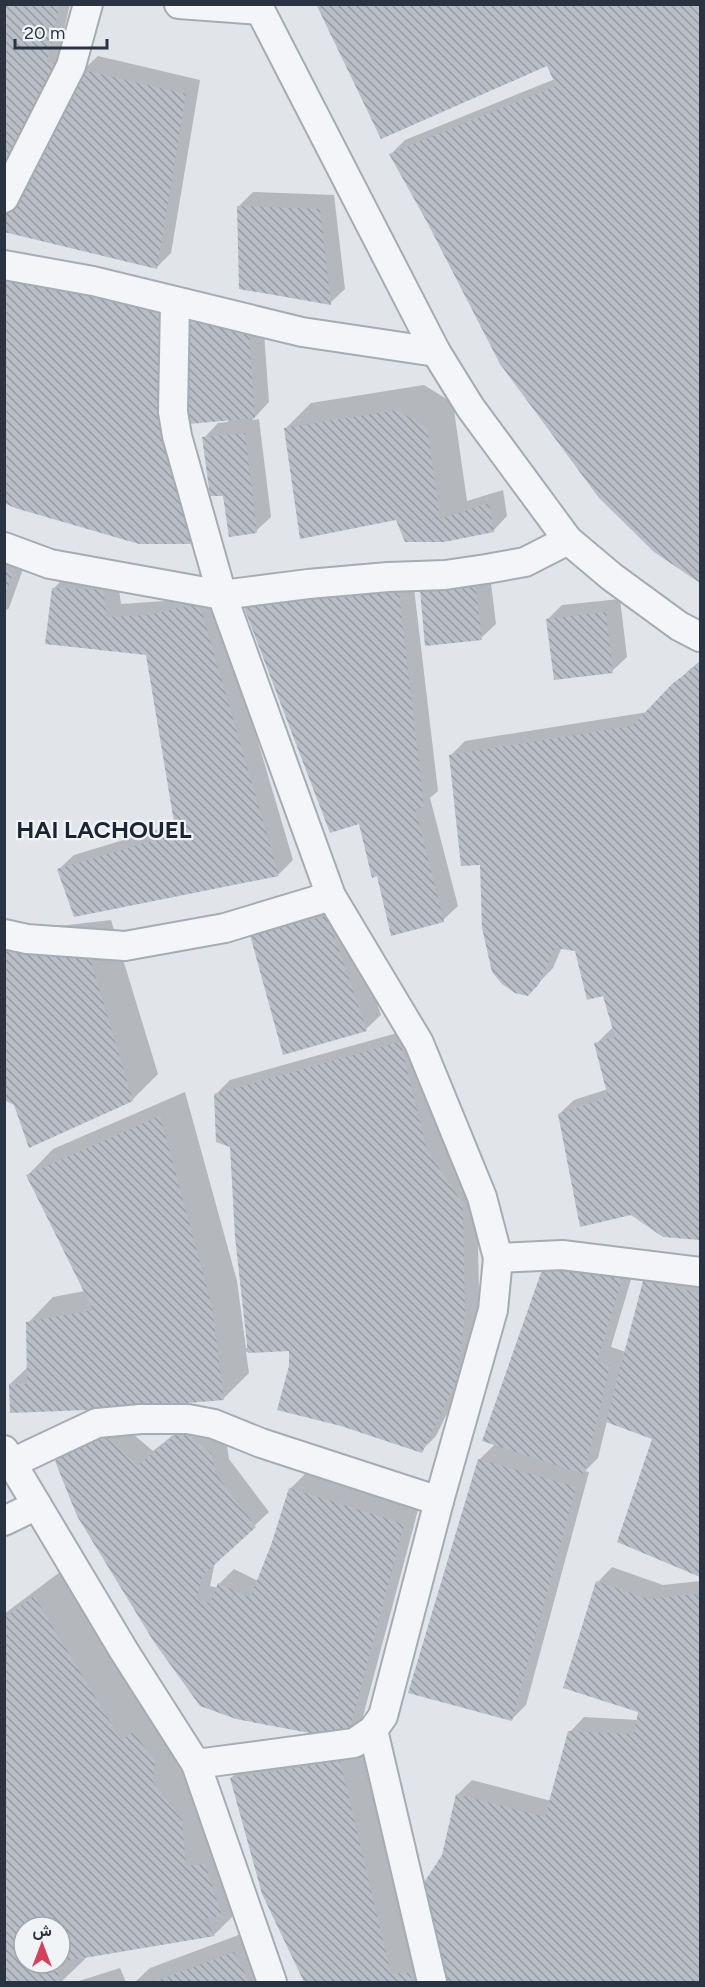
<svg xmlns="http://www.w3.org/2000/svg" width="705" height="1987" font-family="Figtree,Vazirmatn,sans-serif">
  <defs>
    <pattern id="building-back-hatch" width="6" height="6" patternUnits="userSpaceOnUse" patternTransform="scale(1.5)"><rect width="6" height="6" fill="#b8bec7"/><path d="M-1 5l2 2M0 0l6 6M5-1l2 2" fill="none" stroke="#969ba3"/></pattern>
  </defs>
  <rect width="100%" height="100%" fill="#e1e5ea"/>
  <g fill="#0003" fill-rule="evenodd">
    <path d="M4 4H70L60 48 70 49 4 184Z"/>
    <path d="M317 4H700V581L655 551 429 221 391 154 405 140 555 79 548 64Z"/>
    <path d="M98 56 200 80 171 253 157 267 83 70Z"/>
    <path d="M253 192 334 195 345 289 330 303 239 206Z"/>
    <path d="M182 319H263L269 402 252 420 259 419 271 517 256 531 225 495 204 438 218 423 228 422V419Z"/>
    <path d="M424 385 453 403 467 501 503 490 507 516 493 531 397 518 285 429 311 403Z"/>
    <path d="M172 393 205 528 191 542H139Z"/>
    <path d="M4 546 27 558 9 608 4 612Z"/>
    <path d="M489 567 496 624 481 638 427 645Z"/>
    <path d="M412 571 438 791 430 798 458 906 443 920 378 874 360 823 245 605Z"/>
    <path d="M68 574 117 576 121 604 165 601 213 589 293 860 279 874 59 869 74 855 176 824 148 654 53 589Z"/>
    <path d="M620 599 627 657 612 671 547 620 562 605Z"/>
    <path d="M700 661V1238L663 1235 559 1114 574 1100 608 1089 596 1044 611 1029 614 1028 604 994 577 949 562 947 553 968 528 994 481 864 451 755 465 741 648 712 689 670Z"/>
    <path d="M342 902 381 1015 366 1029 252 935 266 921Z"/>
    <path d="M111 920 158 1074 132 1100 15 1104 4 1098V939L32 926 68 925Z"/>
    <path d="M415 1028 441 1136 477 1189 479 1298 471 1364 436 1436 421 1451 290 1349 246 1352 249 1373 223 1399 10 1384 29 1366 28 1323 53 1297 85 1291 28 1175 53 1149 185 1092 237 1281 246 1348H249L232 1146 216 1094 230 1080Z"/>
    <path d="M637 1259 611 1347 626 1352 644 1281 658 1267 700 1276V1576L619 1541 654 1438 607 1421 598 1458 585 1471 589 1472 526 1705 511 1720 479 1460 495 1444 484 1440Z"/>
    <path d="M197 1416 226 1439 229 1459 269 1512 215 1562 210 1586 218 1588 219 1584 234 1569 258 1581 272 1545 290 1489 305 1474 418 1510 361 1724 366 1736 416 1949 443 1855 458 1794 472 1780 551 1801 570 1732 584 1717 638 1720 640 1711 598 1582 612 1567 663 1585 700 1581V1982H305L264 1893 231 1778 257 1753 345 1739 236 1718 57 1462 71 1447 114 1418 153 1451Z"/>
    <path d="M60 1572 147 1715 159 1707 207 1794 240 1909 215 1934 85 1957V1959L61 1982H4V1614ZM24 1927H60V1963H24Z"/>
    <path d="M260 1927 271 1982H135L150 1968Z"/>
    <path d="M120 1968 126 1982H76Z"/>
  </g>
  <g fill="url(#building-back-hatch)">
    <path d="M4 4H60L47 62 57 63 4 173Z"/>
    <path d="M316 4H700V583L654 552 599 498 500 364 427 222 389 154 556 86 547 66 381 139Z"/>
    <path d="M82 70 186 94 157 269 4 232V216Z"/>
    <path d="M237 206 320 209 331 305 239 289Z"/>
    <path d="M4 273 165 310 159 408 191 544H139L15 508 4 503Z"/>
    <path d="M181 318 249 333 255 418 189 424 179 404Z"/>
    <path d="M397 410 427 428 440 519 489 503 494 532 444 542H405L396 520 300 539 284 428Z"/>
    <path d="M245 433 257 533 229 537 223 496H210L202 437Z"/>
    <path d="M4 568 13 573 5 596H4Z"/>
    <path d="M475 581 482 640 425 646 420 590Z"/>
    <path d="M398 585 424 807 415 809 444 922 391 936 377 876 372 878 359 824 330 833 243 605Z"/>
    <path d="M52 588 103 590 107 617 149 615 199 603 279 876 74 917 57 869 176 834 146 655 45 644Z"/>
    <path d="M606 612 613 673 554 680 546 619Z"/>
    <path d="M700 663V1240L663 1237 631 1215 580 1227 558 1114 608 1097 594 1043 615 1037 603 996 587 1000 575 951 555 948 539 984 528 996 515 993 502 984 492 972 482 928 480 865 461 866 449 755 632 726 672 684Z"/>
    <path d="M327 916 367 1031 283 1055 250 935Z"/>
    <path d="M86 945 133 1101 29 1148 14 1105 4 1100V952L41 950Z"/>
    <path d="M400 1042 427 1150 463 1204 465 1314 457 1380 422 1453 341 1426 277 1410 289 1366V1351L248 1353 235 1237 230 1147 216 1142 214 1094Z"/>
    <path d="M160 1116 212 1307 224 1400 113 1409 10 1413 9 1384H27L26 1322 93 1310 26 1175Z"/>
    <path d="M544 1264 624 1273 597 1361 610 1366 584 1474 482 1441Z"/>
    <path d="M643 1281 700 1293V1577L617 1542 652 1439 606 1422Z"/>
    <path d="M182 1430 212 1454 215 1473 256 1527 202 1576 197 1600 210 1603 218 1583 250 1598 271 1545 289 1488 404 1524 347 1740 236 1719 200 1706 154 1642 77 1516 55 1461 98 1431 138 1465Z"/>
    <path d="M478 1459 576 1487 512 1721 408 1693Z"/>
    <path d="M596 1581 648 1599 694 1594 700 1597V1982H441L423 1884 442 1855 456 1794 545 1817 568 1731 634 1734 638 1712 563 1688Z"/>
    <path d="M34 1596 121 1740 133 1732 155 1761 153 1782 182 1820 186 1866 205 1864 222 1916 204 1919 215 1936 60 1962V1927H24V1963H56L60 1982H4V1618Z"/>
    <path d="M340 1761 391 1974 410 1973 412 1982H304L262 1894 230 1778Z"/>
    <path d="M234 1952 249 1982H153Z"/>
  </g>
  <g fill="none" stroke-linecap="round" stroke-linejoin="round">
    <g stroke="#a6acb4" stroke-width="32">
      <g id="street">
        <path d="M179 4 259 10"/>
        <path d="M257 4 436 352 470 407 568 540 612 577 679 626 700 637"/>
        <path d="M4 198 71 66 88 4"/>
        <path d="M4 265 93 281 302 332 436 352"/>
        <path d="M4 547 50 564 222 595 308 584 388 577 445 575 486 569 525 562 568 540"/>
        <path d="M4 934 27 939 125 946 225 928 331 896"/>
        <path d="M498 1258 562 1255 700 1272"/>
        <path d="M4 1450 124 1651 196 1764 272 1982"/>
        <path d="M12 1463 97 1423 141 1419H188L214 1424 261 1443 439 1501 493 1310 498 1258 482 1197 419 1043 331 896 222 595 177 436 173 412 175 302"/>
        <path d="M4 1521 37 1505"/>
        <path d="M373 1730 432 1982"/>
        <path d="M196 1764 354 1743 373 1730 383 1716 439 1501"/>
      </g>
    </g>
    <use href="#street" stroke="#f4f5f8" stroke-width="28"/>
  </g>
  <g text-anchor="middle" stroke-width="4.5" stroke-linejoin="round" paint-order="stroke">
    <g font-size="24" font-weight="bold" fill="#1b2433" stroke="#f0f4f7">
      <text x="104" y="838">HAI LACHOUEL</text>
    </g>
  </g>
  <rect width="705" height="1987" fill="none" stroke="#293342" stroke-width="12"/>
  <g transform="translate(42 1945)"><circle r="28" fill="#f0f4f7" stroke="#a0a7af" stroke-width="1.5"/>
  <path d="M0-4.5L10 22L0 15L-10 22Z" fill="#d2425e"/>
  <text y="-9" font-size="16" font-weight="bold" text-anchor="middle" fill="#293342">ش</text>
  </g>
  <path d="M15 39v9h92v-9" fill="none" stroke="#293342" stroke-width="3"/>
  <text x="24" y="39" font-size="18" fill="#293342" stroke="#f0f4f7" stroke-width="4.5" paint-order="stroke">20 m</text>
</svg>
